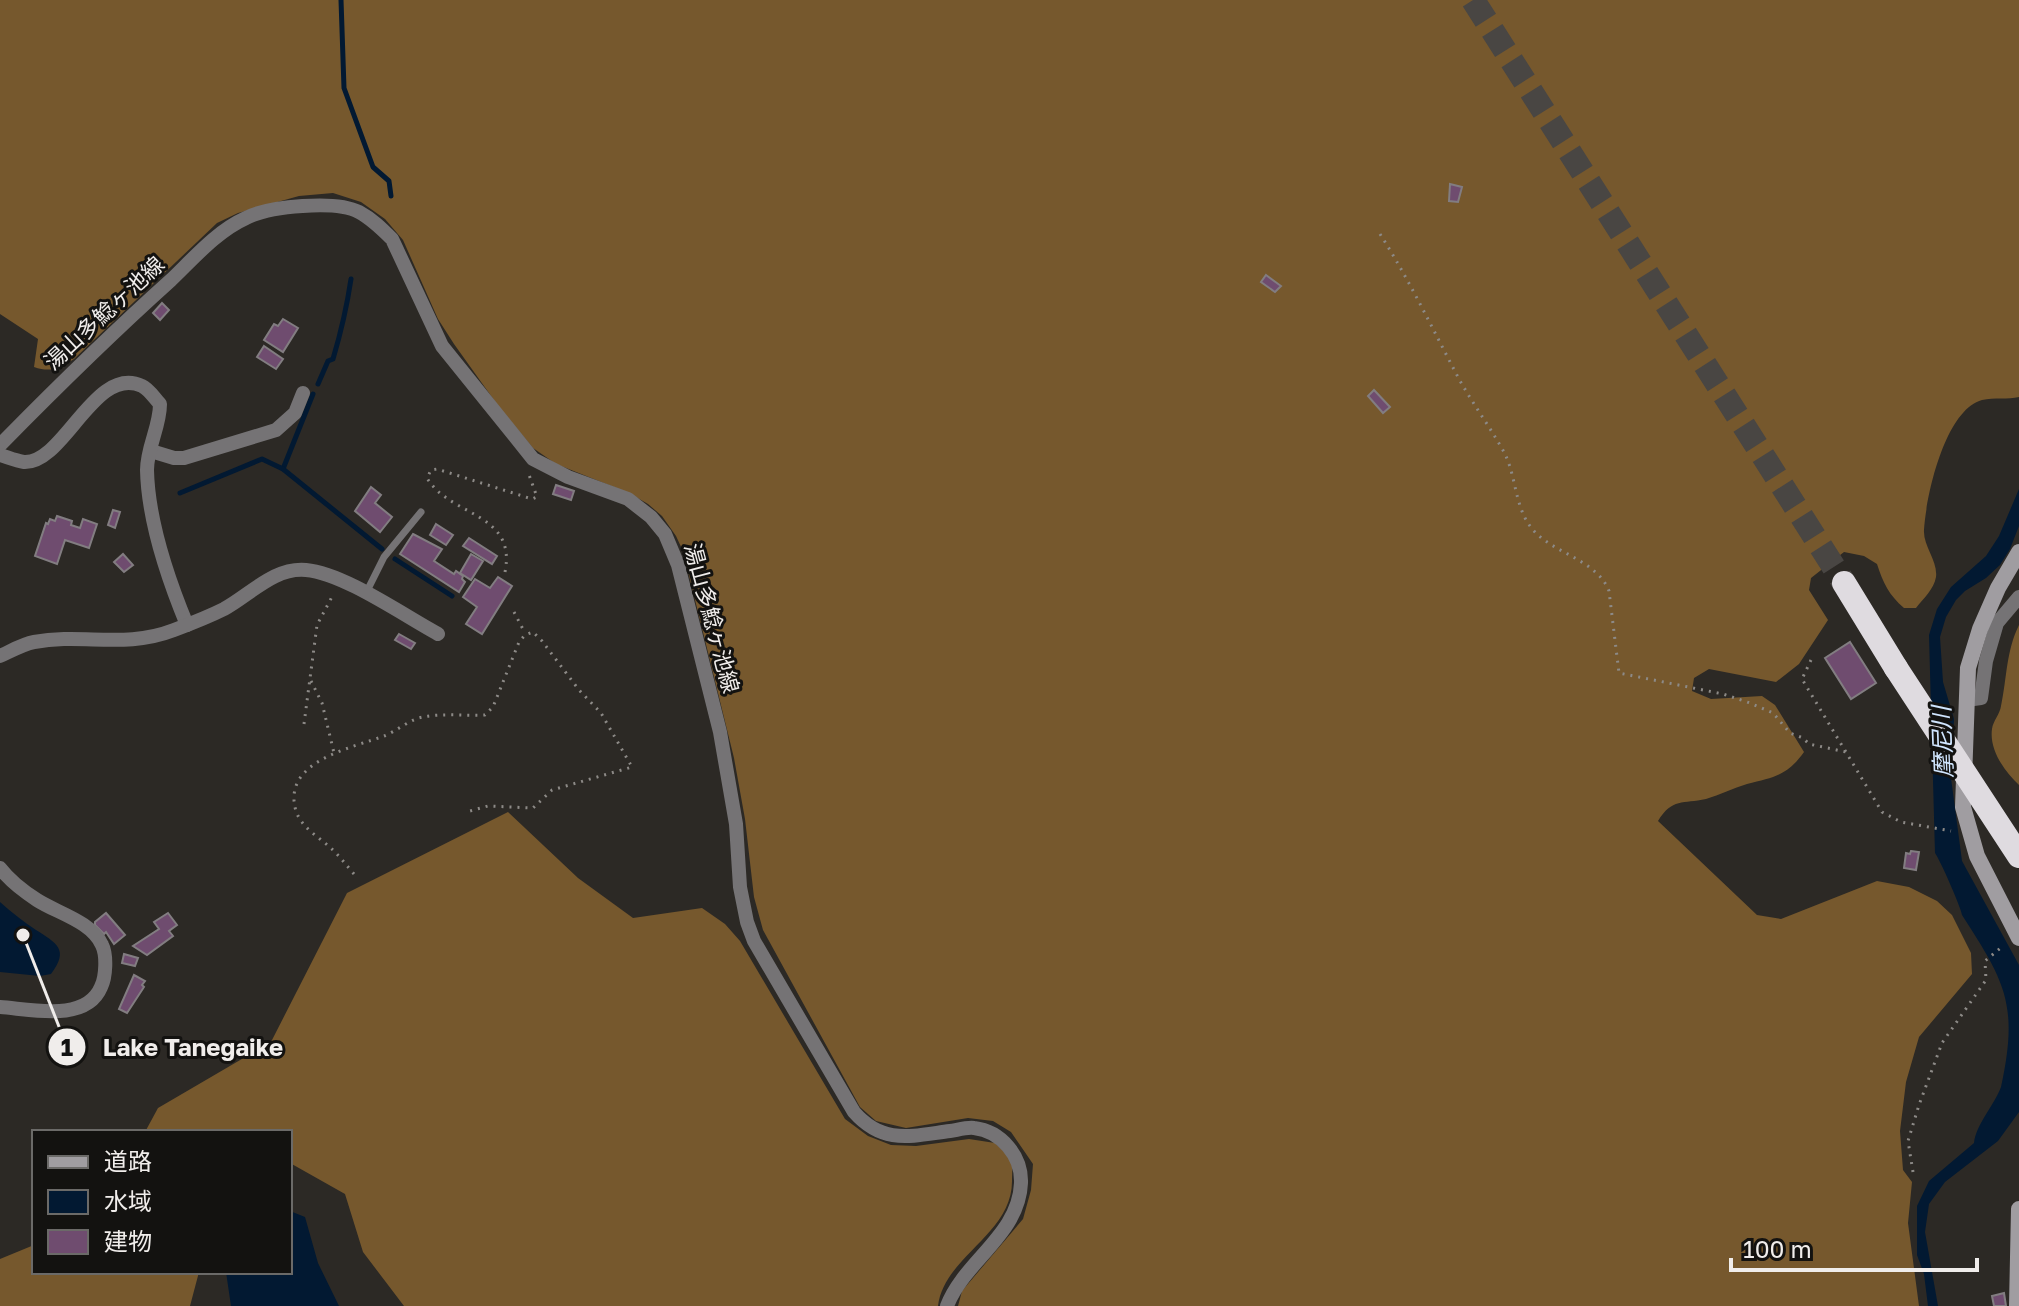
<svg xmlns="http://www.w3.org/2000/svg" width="2019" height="1306" font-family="'Golos Text','Noto Sans JP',sans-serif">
  <rect width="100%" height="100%" fill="#2c2925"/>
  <g fill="#76582d">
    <path d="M0 0H2019V397C2008 400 1994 397 1982 400 1945 410 1926 496 1924 530 1923 546 1938 561 1936 577 1934 589 1923 599 1916 608H1904C1889 595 1883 583 1877 564L1864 556 1844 552 1811 578 1809 590 1828 620 1799 664 1776 682 1709 669 1694 678 1692 691 1711 699 1762 696 1775 705 1804 752C1787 776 1774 777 1747 784 1733 788 1720 795 1706 799 1683 804 1672 798 1658 821L1757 915 1781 919 1877 881 1909 887 1937 901 1952 915 1971 953 1972 974 1919 1037 1906 1082 1900 1131 1903 1170 1912 1182 1908 1223 1919 1306H958L962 1291 1023 1219 1031 1190 1033 1164 1011 1132 993 1121 968 1118 906 1128 876 1121 860 1107 763 930 754 897 745 819 734 758 683 551 676 536 662 516 648 504 629 493 556 464 533 448 499 407 454 344 438 319 403 240 385 219 361 202 333 193 299 196 238 213 217 223 74 359C60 368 51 373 34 367L38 339 0 314Z"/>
    <path d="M2019 625V785C2005 772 1989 750 1992 729 1993 721 2000 714 2001 706 2007 678 2006 651 2019 625Z"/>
    <path d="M508 812 578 878 633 918 702 908 725 924 740 941 845 1119 868 1136 891 1145 916 1146 969 1139 995 1143C1000 1148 1009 1155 1011 1162 1013 1166 1012 1175 1012 1180 1013 1234 944 1256 938 1306H404L363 1252 345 1194 290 1163V1132H145L158 1108 271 1042 347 893Z"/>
    <path d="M34 1245V1272H199L190 1306H0V1259Z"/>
  </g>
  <g fill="#021932">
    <path d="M2019 489V526L2010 549 2000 565 1986 578 1965 591 1956 600 1946 617 1940 637 1943 682 1954 719 1951 778 1962 861 2019 965V1112L1998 1141 1945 1182 1929 1204 1925 1232 1938 1306H1928L1924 1274 1917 1255V1206L1929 1181 1974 1143C1976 1124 1994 1106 2001 1087 2019 1004 2005 982 1962 915 1961 907 1940 860 1935 853L1929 635 1937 609 1951 587 1986 556 1999 536Z"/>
    <path d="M0 902C11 912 24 922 36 930 56 943 70 949 51 974L40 976 0 972Z"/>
    <path d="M290 1211 305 1217 318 1263 339 1306H231L226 1272H290Z"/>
  </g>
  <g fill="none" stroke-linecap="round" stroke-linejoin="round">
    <g stroke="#021932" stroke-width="5">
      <path d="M341 0 344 88 373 167 389 181 391 196"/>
      <path d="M318 384 328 361 333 359C341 332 347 306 351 279"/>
      <path d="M283 469 313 394"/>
      <path d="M180 493 262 459 283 469 382 549"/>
      <path d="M395 559 452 596"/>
    </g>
  </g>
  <g fill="#6f4c6f" stroke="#827d81" stroke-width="2">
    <path d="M1450 184 1462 187 1458 202 1449 201Z"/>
    <path d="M1266 275 1281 286 1275 292 1261 282Z"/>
    <path d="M162 303 169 310 160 320 153 313Z"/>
    <path d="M283 319 298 328 283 352 264 340 274 324 278 326Z"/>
    <path d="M264 346 283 359 276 369 257 357Z"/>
    <path d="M1374 390 1390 407 1383 413 1368 396Z"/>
    <path d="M556 485 574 491 571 500 553 494Z"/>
    <path d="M371 487 381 495 375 503 392 517 380 532 355 511Z"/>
    <path d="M113 510 120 512 115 528 108 525Z"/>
    <path d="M57 516 72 521 71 525 80 528 83 519 97 524 89 548 65 540 57 564 35 556 46 523 48 524 50 519 55 521Z"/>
    <path d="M436 524 453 535 446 545 430 535Z"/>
    <path d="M413 534 442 549 434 561 454 574 456 571 463 576 462 579 465 582 459 592 400 554Z"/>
    <path d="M469 538 497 556 492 564 463 546Z"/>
    <path d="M123 554 133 565 124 572 114 562Z"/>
    <path d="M471 554 483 561 471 580 460 573Z"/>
    <path d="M498 577 512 586 482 634 466 624 477 607 463 597 475 579 490 588Z"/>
    <path d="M399 634 415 643 411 649 395 640Z"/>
    <path d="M1850 642 1876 683 1851 699 1825 658Z"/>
    <path d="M1911 851 1919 852 1916 870 1904 868 1906 853 1910 854Z"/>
    <path d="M106 913 125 935 114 944 106 932 104 934 95 925V922Z"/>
    <path d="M168 913 177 925 169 931 173 936 147 955 133 946 159 929 154 922Z"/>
    <path d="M124 954 138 958 135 966 122 963Z"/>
    <path d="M134 975 145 981 142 985 144 987 127 1013 119 1009Z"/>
    <path d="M2004 1293 2006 1306H1994L1992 1296Z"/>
  </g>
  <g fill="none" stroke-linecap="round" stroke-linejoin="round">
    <path stroke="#494643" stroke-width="24" stroke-dasharray="24 12" stroke-linecap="butt" d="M1473 0 1844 583"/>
    <g stroke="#8d8a87" stroke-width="3" stroke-dasharray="2 6" stroke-linecap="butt">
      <path d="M1380 234C1410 281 1433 330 1459 379 1473 404 1490 427 1504 452 1517 477 1514 509 1534 531 1555 554 1597 560 1609 591L1619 673 1723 694 1750 703 1773 713 1790 733 1803 738 1809 744 1846 752"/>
      <path d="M505 572C517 512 450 517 427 478L431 470 437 469 532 499 537 497 528 472"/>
      <path d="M514 612 525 633"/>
      <path d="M1811 660 1802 679 1882 812 1901 822 1951 831"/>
      <path d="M311 681 322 703 334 753"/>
      <path d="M304 724 317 625 334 593"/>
      <path d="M354 874C347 866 341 858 334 851 321 838 302 829 296 811 281 761 352 748 384 736 397 731 410 719 423 717 442 713 465 716 485 715L493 707 519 642 525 635 533 632 542 641 579 690 601 713 632 767 552 790 533 808 488 806 470 811"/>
      <path d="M1913 1172 1908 1141 1919 1105 1942 1043 1986 980 1985 961 2004 945"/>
    </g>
    <path stroke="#757375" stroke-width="7" d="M366 593 384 557 421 512"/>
    <g stroke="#757375" stroke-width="14">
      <path d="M0 445C56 388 112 333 171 280 194 258 217 231 246 218 269 206 336 200 359 212 372 219 382 229 392 239L442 346 533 459 568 477 628 499 651 517 665 534 678 565 720 732 736 824 740 887 747 922 754 941 854 1112C883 1145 911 1136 950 1131 957 1130 967 1127 974 1128 1001 1131 1022 1156 1021 1183 1019 1235 964 1261 947 1306"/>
      <path d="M151 451 174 458H184L276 430 295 413 303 393"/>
      <path d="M0 455C7 457 16 461 24 462 64 464 95 364 142 386 149 389 155 399 160 404 160 427 147 447 147 470 148 519 168 579 187 625"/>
      <path d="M0 656C11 651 23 644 34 642 83 633 125 649 174 630 190 624 208 617 224 609 250 595 274 567 306 570 343 573 403 615 438 634"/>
      <path d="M1966 700 1981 698 1986 661 1997 623 2019 597"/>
      <path d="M0 868C10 881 23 891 37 900 57 913 91 921 102 945 107 955 106 977 101 987 86 1023 30 1009 0 1007"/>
    </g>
    <g stroke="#a09da1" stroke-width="16">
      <path d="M2019 552 1998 588 1980 629 1968 668 1963 807 1977 856 2019 938"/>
      <path d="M2017 1306 2019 1209"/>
    </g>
    <path stroke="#dfdbe0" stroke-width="24" d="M1844 583 1896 668"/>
    <path stroke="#dfdbe0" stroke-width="24" d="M1896 668 2019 856"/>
  </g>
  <g text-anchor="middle" stroke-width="6" stroke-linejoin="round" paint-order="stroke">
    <g font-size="22" fill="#f0edeb" stroke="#131210">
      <text transform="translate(104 313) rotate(-43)" y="8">湯山多鯰ヶ池線</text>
      <text transform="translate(712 618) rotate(75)" y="8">湯山多鯰ヶ池線</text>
    </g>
    <g font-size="24" font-style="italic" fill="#d0e5fe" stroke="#131210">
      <text transform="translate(1943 742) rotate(-92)" y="8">摩尼川</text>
    </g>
  </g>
  <path fill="none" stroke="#f0edeb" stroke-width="3" d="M23 935L67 1047"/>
  <g fill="#f0edeb" stroke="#131210" stroke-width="3">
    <circle cx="23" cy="935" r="8"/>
    <circle cx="67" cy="1047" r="20"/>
  </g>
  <g font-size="24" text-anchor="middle" font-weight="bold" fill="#111">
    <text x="67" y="1056">1</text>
  </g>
  <g font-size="24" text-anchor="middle" font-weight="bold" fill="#f0edeb" stroke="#131210" stroke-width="6" stroke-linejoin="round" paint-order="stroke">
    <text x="193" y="1056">Lake Tanegaike</text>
  </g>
  <rect x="32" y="1130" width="260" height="144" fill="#131210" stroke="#6b6a68" stroke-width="2"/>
  <rect x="48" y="1156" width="40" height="12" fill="#a09da1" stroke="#6b6a68" stroke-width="2"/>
  <text x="104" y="1170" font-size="24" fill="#f0edeb">道路</text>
  <rect x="48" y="1190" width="40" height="24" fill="#021932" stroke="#6b6a68" stroke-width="2"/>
  <text x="104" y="1210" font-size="24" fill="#f0edeb">水域</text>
  <rect x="48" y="1230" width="40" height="24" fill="#6f4c6f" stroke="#6b6a68" stroke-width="2"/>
  <text x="104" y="1250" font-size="24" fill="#f0edeb">建物</text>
  <path d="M1731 1258v12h246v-12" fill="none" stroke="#f0edeb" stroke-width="4"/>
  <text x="1743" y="1258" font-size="24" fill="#f0edeb" stroke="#131210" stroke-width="6" paint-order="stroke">100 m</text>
</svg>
